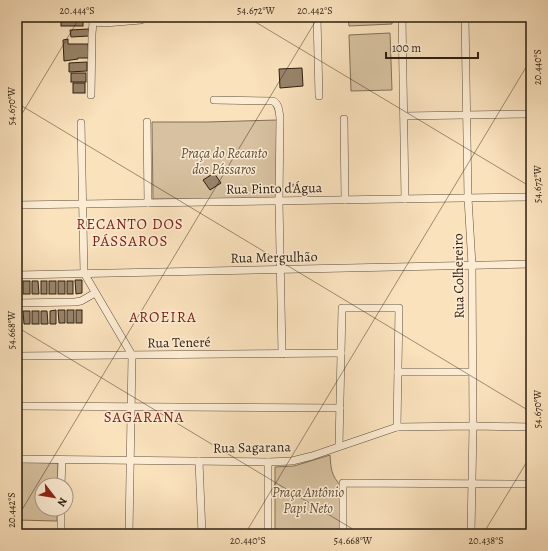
<svg xmlns="http://www.w3.org/2000/svg" width="548" height="551" font-family="Alegreya,serif">
  <rect width="100%" height="100%" fill="#fae2bd"/>
  <filter id="stains"><feTurbulence type="fractalNoise" baseFrequency=".005" numOctaves="4"/><feColorMatrix values="0 0 0 0 .2 0 0 0 0 .09 0 0 0 0 .02 0 0 0 .5 -.17"/></filter>
  <radialGradient id="worn" r=".72"><stop offset=".6" stop-color="#630" stop-opacity="0"/><stop offset="1" stop-color="#630" stop-opacity=".3"/></radialGradient>
  <g fill="#d7c1a0" stroke="#827058">
    <path d="M348 17H392V24L349 26Z"/>
    <path d="M390 33 392 90 351 91 349 35Z"/>
    <path d="M278 120V200L153 199 152 122H206Z"/>
    <path d="M330 455C331 469 331 475 341 486V534H275V467L294 466Z"/>
    <path d="M17 462 58 463V485H42V509H57V521L17 520Z"/>
  </g>
  <g fill="#98846a" stroke="#2d1e11">
    <rect x="61" y="17" width="22" height="9"/>
    <path d="M89 29V36L71 37 70 30Z"/>
    <path d="M68 39V44H88L89 58H78V59L64 61 63 40Z"/>
    <path d="M87 62V71L69 72V63Z"/>
    <path d="M302 68 303 86 280 88 279 69Z"/>
    <rect x="71" y="73" width="15" height="9"/>
    <rect x="73" y="83" width="12" height="10"/>
    <path d="M214 173 221 183 210 190 203 180Z"/>
    <path d="M75 280H82V293L76 294Z"/>
    <path d="M21 281V294L17 295V282Z"/>
    <rect x="23" y="281" width="7" height="13"/>
    <path d="M32 281H38L39 294H32Z"/>
    <rect x="41" y="281" width="6" height="13"/>
    <rect x="49" y="281" width="7" height="13"/>
    <rect x="58" y="281" width="7" height="13"/>
    <rect x="67" y="281" width="6" height="13"/>
    <path d="M56 310V324H50V311Z"/>
    <path d="M58 310H65V323H59Z"/>
    <rect x="67" y="310" width="7" height="13"/>
    <rect x="76" y="310" width="6" height="13"/>
    <rect x="17" y="311" width="4" height="13"/>
    <path d="M23 311H30V324H24Z"/>
    <rect x="32" y="311" width="7" height="13"/>
    <path d="M41 311H47L48 324H41Z"/>
  </g>
  <g fill="none" stroke-linecap="round" stroke-linejoin="round">
    <g stroke="#604f3c" stroke-width="8">
      <g id="minor">
        <path d="M93 17V22L105 23 141 20 145 17"/>
        <path d="M317 17 319 96"/>
        <path d="M402 17 405 199"/>
        <path d="M465 17 468 198 472 265 473 426 471 534"/>
        <path d="M531 17V27"/>
        <path d="M91 95 92 34 93 22"/>
        <path d="M214 100 273 101C279 104 279 111 280 118L279 201 282 354"/>
        <path d="M404 116 531 114"/>
        <path d="M344 119 345 200"/>
        <path d="M147 122 148 203"/>
        <path d="M81 123 84 273 132 355 129 534"/>
        <path d="M17 205 531 197"/>
        <path d="M17 275 531 264"/>
        <path d="M17 303 75 302 81 301 95 293"/>
        <path d="M17 356 341 353"/>
        <path d="M398 372H472"/>
        <path d="M17 406 340 408"/>
        <path d="M339 446 342 308H399L397 427"/>
        <path d="M17 459 268 462 292 461 312 456 397 427 473 426 531 427"/>
        <path d="M199 461 202 534"/>
        <path d="M61 485 62 460"/>
        <path d="M61 534V509"/>
        <path d="M268 534V462"/>
        <path d="M343 534V483L531 484"/>
      </g>
    </g>
    <use href="#minor" stroke="#fcecd4" stroke-width="7"/>
  </g>
  <path fill="none" stroke="#2d1e11" stroke-width="1" stroke-opacity="0.45" d="M247 17 531 187M17 103 531 412M17 122 80 17M17 327 361 534M17 518 318 17M245 534 531 59M483 534 531 455"/>
  <g text-anchor="middle" stroke-width="3" stroke-linejoin="round" paint-order="stroke">
    <g font-size="14" font-style="italic" fill="#604f3c" stroke="#fcecd4">
      <text x="224" y="158">Praça do Recanto<tspan x="224" dy="16">dos Pássaros</tspan></text>
      <text x="308" y="497">Praça Antônio<tspan x="308" dy="16">Papi Neto</tspan></text>
    </g>
    <g font-size="14" fill="#2d1e11" stroke="#fcecd4">
      <text transform="translate(274 188) rotate(-1)" y="5">Rua Pinto d'Água</text>
      <text transform="translate(274 257) rotate(-1)" y="5">Rua Mergulhão</text>
      <text transform="translate(458 276) rotate(-91)" y="5">Rua Colhereiro</text>
      <text transform="translate(179 342) rotate(-1)" y="5">Rua Teneré</text>
      <text transform="translate(252 447) rotate(-1)" y="5">Rua Sagarana</text>
    </g>
    <g font-size="15" letter-spacing="1" fill="#7a1f14" stroke="#fcecd4">
      <text x="130" y="229">RECANTO DOS<tspan x="130" dy="17">PÁSSAROS</tspan></text>
      <text x="163" y="322">AROEIRA</text>
      <text x="144" y="422">SAGARANA</text>
    </g>
  </g>
  <rect width="548" height="551" fill="none" stroke="#fae2bd" stroke-width="44"/>
  <g transform="translate(54 497) rotate(121)"><circle r="19" fill="#fcecd4" stroke="#a99a86"/>
  <path d="M0-3L7 15L0 10L-7 15Z" fill="#8f2418"/>
  <text y="-6" font-size="11" font-weight="bold" text-anchor="middle" fill="#2d1e11">N</text>
  </g>
  <path d="M386 52v6h92v-6" fill="none" stroke="#2d1e11" stroke-width="2"/>
  <text x="392" y="52" font-size="12" fill="#2d1e11" stroke="#fcecd4" stroke-width="3" paint-order="stroke">100 m</text>
  <rect x="22" y="22" width="504" height="507" fill="none" stroke="#2d1e11" stroke-width="1.5"/>
  <g font-size="10" text-anchor="middle" fill="#2d1e11">
    <text x="77" y="14">20.444°S</text>
    <text x="256" y="14">54.672°W</text>
    <text x="315" y="14">20.442°S</text>
    <text transform="translate(537 67) rotate(-90)" y="4">20.440°S</text>
    <text transform="translate(11 106) rotate(-90)" y="4">54.670°W</text>
    <text transform="translate(537 184) rotate(-90)" y="4">54.672°W</text>
    <text transform="translate(11 330) rotate(-90)" y="4">54.668°W</text>
    <text transform="translate(537 409) rotate(-90)" y="4">54.670°W</text>
    <text transform="translate(11 510) rotate(-90)" y="4">20.442°S</text>
    <text x="248" y="544">20.440°S</text>
    <text x="353" y="544">54.668°W</text>
    <text x="486" y="544">20.438°S</text>
  </g>
  <rect width="100%" height="100%" filter="url(#stains)"/>
  <rect width="100%" height="100%" fill="url(#worn)"/>
</svg>
